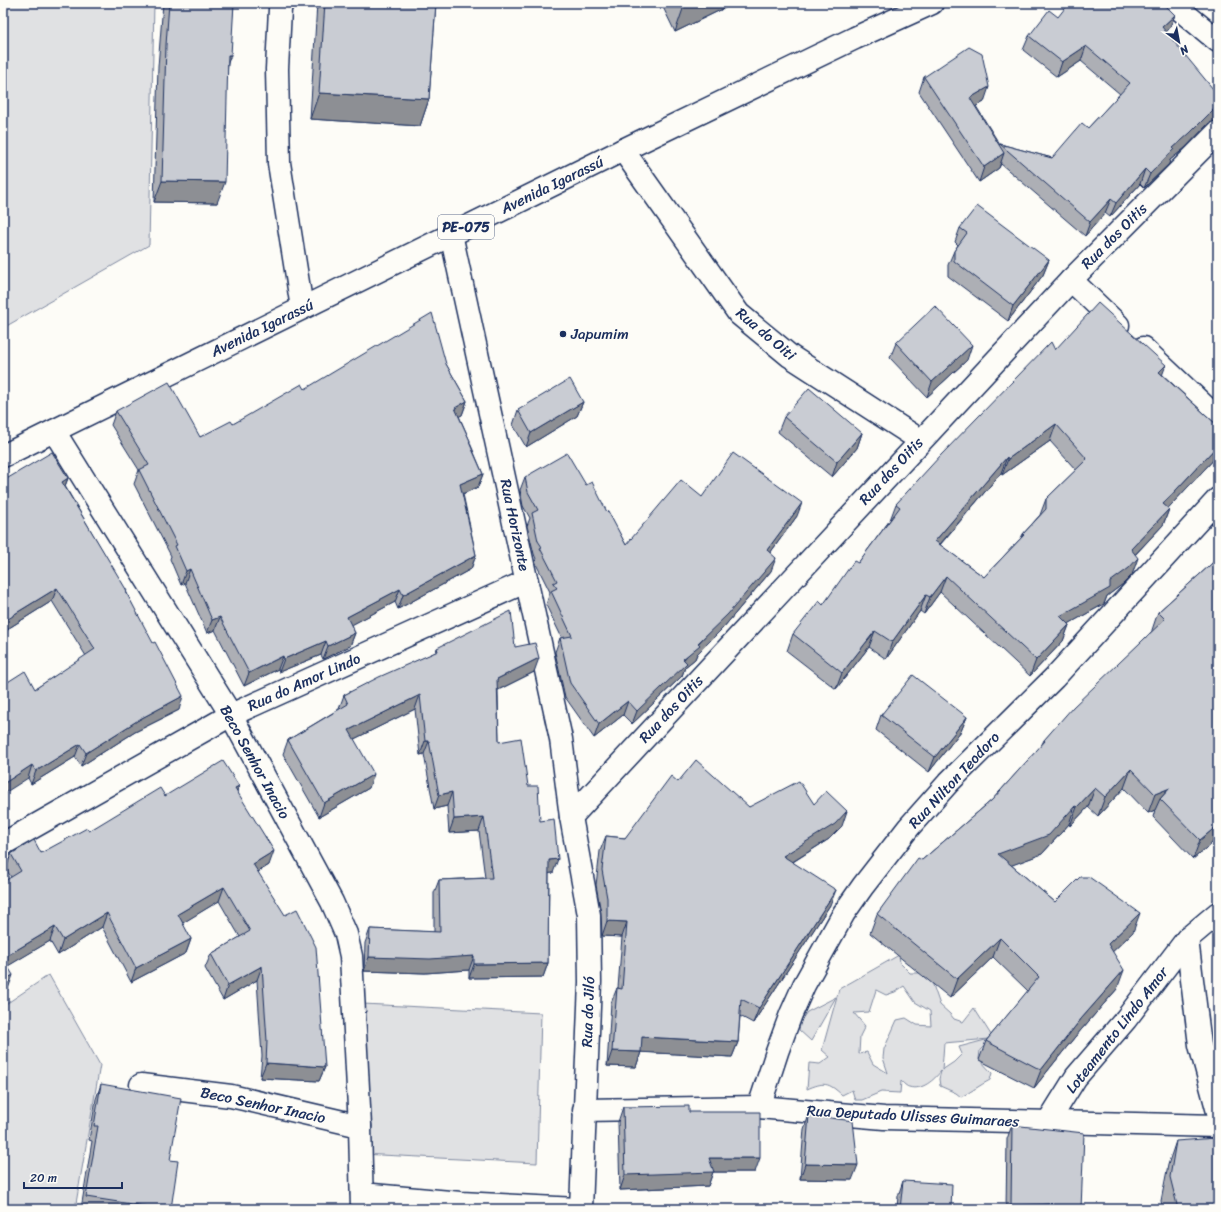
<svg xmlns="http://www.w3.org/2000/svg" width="1221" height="1212" font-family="Sriracha,sans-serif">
  <rect width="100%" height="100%" fill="#fdfcf7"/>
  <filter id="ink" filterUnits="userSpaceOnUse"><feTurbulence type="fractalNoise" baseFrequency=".025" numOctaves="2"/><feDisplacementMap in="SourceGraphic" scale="8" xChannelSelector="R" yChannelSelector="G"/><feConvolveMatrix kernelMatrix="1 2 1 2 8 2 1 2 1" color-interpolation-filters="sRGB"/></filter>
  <g filter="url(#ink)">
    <g fill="#e0e1e3" stroke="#7e88a0" fill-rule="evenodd">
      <path d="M3 3H154L149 245 3 328Z"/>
      <path d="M899 955 900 963 910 973H921L932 982 940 1005 950 1014 954 1019 963 1022 974 1008 993 1038 980 1050 979 1059 992 1073 990 1080C980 1085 971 1092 961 1097L956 1093 940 1086 939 1079 941 1071C934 1080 922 1091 909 1087 907 1087 903 1083 901 1081L900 1093 881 1092 862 1100H855L852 1090 842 1095C828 1082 824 1082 807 1089L809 1063 820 1064 830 1057 822 1050 839 989ZM904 986 915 1002 930 1011 931 1026 917 1025 906 1018 897 1020 884 1049 883 1058 888 1073 873 1064 867 1052 859 1054 860 1036 865 1026 854 1013 869 1012 876 990 886 995 895 992ZM989 1039 959 1047 962 1054 954 1062 942 1070 944 1043Z"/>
      <path d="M49 975 100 1065 75 1209H3V1006Z"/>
      <path d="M836 997 811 1041 799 1030 801 1020 807 1012Z"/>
      <path d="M363 1004 541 1013 537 1163 361 1154Z"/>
    </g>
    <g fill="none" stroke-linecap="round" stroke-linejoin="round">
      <g stroke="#1b2f5e" stroke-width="25">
        <g id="minor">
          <path d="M282 3 280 9 277 69 279 163 302 308"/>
          <path d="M1172 3 1218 41"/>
          <path d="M623 150 739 314 790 356 920 440"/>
          <path d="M451 234 561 739 571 817 589 915 590 982 581 1209"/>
          <path d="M1071 280 1118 325"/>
          <path d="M1143 348 1218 419"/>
          <path d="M54 431 231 715 332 902 346 934 351 956 360 1126 362 1209"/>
          <path d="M571 817 1071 280 1218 132"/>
          <path d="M3 844 231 715 527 581"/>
          <path d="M1187 939 1200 1045 1218 1112"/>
          <path d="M141 1085 231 1096 360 1126"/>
          <path d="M759 1107 777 1052 791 1014 804 985 844 913 863 886 909 827 949 782 1054 678 1218 499"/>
          <path d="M584 1110 759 1107 884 1118 1218 1126"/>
          <path d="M1048 1122 1076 1077 1126 1019 1187 939 1218 913"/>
          <path d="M362 1194 461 1203 577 1209"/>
        </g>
      </g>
      <g stroke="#1b2f5e" stroke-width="25">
        <path id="primary" d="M3 456 623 150 855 38 932 3"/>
      </g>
      <use href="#minor" stroke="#fdfcf7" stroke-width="22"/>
      <use href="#primary" stroke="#fdfcf7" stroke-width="22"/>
    </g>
    <g fill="#adafb5" stroke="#1b2f5e" fill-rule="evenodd">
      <path d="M163 3H234L228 63 217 203 154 202 158 67Z"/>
      <path d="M317 3H436L429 99 420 126 310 119Z"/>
      <path d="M661 3H735L675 32Z"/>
      <path d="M1075 7 1175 15 1169 29 1166 32 1209 123 1185 148 1170 160 1169 164 1144 188 1140 184 1110 217 1105 213 1085 236 1001 164 999 168 979 182 919 92 924 77 984 102 976 106 1000 145V144L1052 158 1088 128 1120 94 1081 61 1057 77 1023 50 1029 36Z"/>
      <path d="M960 228 1049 260 1043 275 1008 321 948 276V265L954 251 958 245 955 242Z"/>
      <path d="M896 343 967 360 927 397 890 358Z"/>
      <path d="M1055 350 1162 374 1218 426V455L1168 508 1169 509 1163 525 1135 555 1132 575 1123 584 1107 596 1104 604 1068 624 1069 625 1063 641 1030 676 940 592 924 614 920 611 886 659 869 647 836 689 787 651 793 634 823 605 858 563 890 520 896 504ZM1050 441 1076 470 1046 499 1040 515 1023 534 1021 538 984 577 940 545 1001 473 1002 475Z"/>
      <path d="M446 364 467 401 462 415 459 416 470 441V443L483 474 478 487 463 494 476 555 471 569 398 609 395 602 351 625 355 633 350 646 323 659 321 655 279 672 278 669 244 686 215 630 207 633 185 583 181 585 170 559 171 556 134 484 139 470 111 425 116 411 200 437 233 424 305 389Z"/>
      <path d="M583 402 577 416 526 447 513 425 518 410Z"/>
      <path d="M784 417 862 433 857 448 832 477 778 432Z"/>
      <path d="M525 477 586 485 607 512 626 545 702 497 797 516 770 553 771 571 723 628 697 654 695 659 685 667 682 676 632 724 623 715 594 738 565 697 555 652 560 638H562L546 605 550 592 535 562 536 559 534 554 527 526 530 518 523 506 520 490Z"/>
      <path d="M68 478 65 486 127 593 179 710 135 732 81 766 75 757 31 784 28 778 35 689 86 656 52 601 9 628 8 630 3 633Z"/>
      <path d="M1218 558V838L1193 859 1153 817 1155 810 1148 813 1124 788 1098 816 1088 807 1070 826 1069 824 1042 854 1011 865 1055 902 1133 932 1112 952 1117 989 1074 1038 1034 1088 979 1060 986 1041 1028 991 993 957 950 998 870 933 877 914 922 860 992 800 1041 746 1044 740 1152 631V630L1158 612Z"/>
      <path d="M515 647 534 672 498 690 499 742 528 786 540 821 553 873H549L548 963 543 977 469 978V970L425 973 364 971 365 943 370 929 434 932V893L439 880 485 878 479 831 449 833 447 806 434 809 424 754 420 755 415 709 354 739 369 788 319 817 283 754 288 740 339 709 344 695 436 652 437 648Z"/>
      <path d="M881 715 967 717 961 731 929 772 876 730Z"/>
      <path d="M678 782 749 807 814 804 842 826 829 839 793 862 830 905 753 1023 740 1016 738 1042 732 1057 641 1052 636 1067 607 1066 611 1003 617 988H618L622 937 602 936 601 913 596 885 600 851 606 836 625 838Z"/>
      <path d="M239 786 237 791 269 865 258 872 325 1067 319 1081 260 1078 262 1056 257 980 223 1000 205 968 211 954 240 937 219 901 182 923 191 939 186 953 131 982 102 927 58 955 50 941 7 966 8 989 3 992 11 877 6 869 11 854 41 853 165 796Z"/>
      <path d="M101 1084 170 1160 171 1209H81L92 1141 89 1140 96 1099Z"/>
      <path d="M623 1107 689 1112 755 1172H713L708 1186 620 1190 618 1122Z"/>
      <path d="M809 1115 852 1180 800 1179 804 1129Z"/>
      <path d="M1012 1125 1081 1209H1006L1007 1139Z"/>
      <path d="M1176 1141 1218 1209H1163L1161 1201 1168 1165Z"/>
      <path d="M903 1181 951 1209H897L898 1196Z"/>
    </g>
    <g fill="#8d8f94" stroke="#1b2f5e">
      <path d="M690 3H735L675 32 684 6Z"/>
      <path d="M1175 15 1169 29 1157 42 1162 27Z"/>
      <path d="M1086 46 1081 61 1057 77 1062 62Z"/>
      <path d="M228 55H231L223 76Z"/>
      <path d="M989 87 984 102 965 112 970 98Z"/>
      <path d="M319 93 429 99 420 126 310 119Z"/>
      <path d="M1218 107V120L1209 123 1185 148 1170 160 1169 164 1144 188 1150 174 1173 148 1214 109Z"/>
      <path d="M1004 153 999 168 979 182 984 167Z"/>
      <path d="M1145 169 1140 184 1110 217 1116 203Z"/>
      <path d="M162 181 225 182 217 203 154 202Z"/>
      <path d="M1111 199 1105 213 1085 236 1090 222Z"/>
      <path d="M1049 260 1043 275 1008 321 1013 306Z"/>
      <path d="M972 345 967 360 927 397 932 382Z"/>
      <path d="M1166 365 1160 381 1159 372Z"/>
      <path d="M467 401 462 415 450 421 455 408Z"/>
      <path d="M583 402 577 416 526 447 531 433Z"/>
      <path d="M1056 424 1050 441 1002 475 1008 459Z"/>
      <path d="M862 433 857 448 832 477 837 462Z"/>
      <path d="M1218 445V455L1157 520 1163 504Z"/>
      <path d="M1007 457 1001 473 929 557 935 541Z"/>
      <path d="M483 474 478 487 455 497 460 484Z"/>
      <path d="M68 478 63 491 62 482Z"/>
      <path d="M802 503 797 516 762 564 767 550Z"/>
      <path d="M1169 509 1163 525 1125 565 1131 549Z"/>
      <path d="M476 555 471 569 398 609 403 595Z"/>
      <path d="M776 558 771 571 723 628 697 654 695 659 685 667 682 676 632 724 637 711Z"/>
      <path d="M1138 558 1132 575 1123 584 1107 596 1104 604 1054 632 1060 616 1110 582Z"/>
      <path d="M190 569 185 583 181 585 186 571Z"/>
      <path d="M946 576 940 592 924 614 930 597Z"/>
      <path d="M57 588 52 601 9 628 8 630 3 633V622L13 615Z"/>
      <path d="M400 589 395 602 342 630 347 617Z"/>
      <path d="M926 595 920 611 886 659 892 642Z"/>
      <path d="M220 617 215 630 207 633 212 620Z"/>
      <path d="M1069 625 1063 641 1030 676 1036 660Z"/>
      <path d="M875 631 869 647 836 689 842 673Z"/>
      <path d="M355 633 350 646 323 659 328 646Z"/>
      <path d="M326 641 321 655 279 672 284 659Z"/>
      <path d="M283 656 278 669 244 686 249 673Z"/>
      <path d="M539 658 534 672 492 693 497 679Z"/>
      <path d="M420 695 415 709 344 744 349 730Z"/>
      <path d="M183 696 179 710 135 732 81 766 86 753 140 719Z"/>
      <path d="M628 701 623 715 594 738 599 724Z"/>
      <path d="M967 717 961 731 929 772 935 757Z"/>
      <path d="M425 741H429L424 754 420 755Z"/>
      <path d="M80 744 75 757 31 784 36 771Z"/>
      <path d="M32 765 28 778 3 794V784Z"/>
      <path d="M1131 769 1124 788 1098 816 1105 797Z"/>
      <path d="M374 774 369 788 319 817 324 803Z"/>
      <path d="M239 786 233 800 235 788Z"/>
      <path d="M1095 788 1088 807 1070 826 1077 807Z"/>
      <path d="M1170 788 1160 799 1155 810 1148 813 1155 794Z"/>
      <path d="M452 792 447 806 434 809 439 795Z"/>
      <path d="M1075 806 1069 824 1042 854 991 873 998 854Z"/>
      <path d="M847 811 842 826 829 839 778 871 783 856Z"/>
      <path d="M484 817 479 831 449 833 454 819Z"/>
      <path d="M1218 825V838L1193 859 1200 840Z"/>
      <path d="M274 851 269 865 248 878 253 864Z"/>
      <path d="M558 859 553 873 544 874 549 860Z"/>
      <path d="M224 887 219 901 173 929 178 914Z"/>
      <path d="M836 890 830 905 753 1023 759 1008Z"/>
      <path d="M107 913 102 927 58 955 63 940Z"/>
      <path d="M1140 913 1133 932 1101 963 1108 944Z"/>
      <path d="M607 921 627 922 622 937 602 936Z"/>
      <path d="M55 927 50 941 3 969V958Z"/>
      <path d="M1000 938 993 957 950 998 957 979Z"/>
      <path d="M191 939 186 953 131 982 136 968Z"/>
      <path d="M474 956 469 970 425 973 364 971 369 957Z"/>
      <path d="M548 963 543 977 469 978 474 964Z"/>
      <path d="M262 966 257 980 223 1000 228 985Z"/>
      <path d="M1124 970 1117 989 1074 1038 1034 1088 1041 1070 1081 1019Z"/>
      <path d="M13 975 8 989 3 992V981Z"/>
      <path d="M642 1037 738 1042 732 1057 637 1052Z"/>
      <path d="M612 1051 641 1052 636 1067 607 1066Z"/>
      <path d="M266 1063 325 1067 319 1081 260 1078Z"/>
      <path d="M709 1158H760L755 1172H713L708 1186 620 1190 625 1175Z"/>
      <path d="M805 1164 858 1165 852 1180 800 1179Z"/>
      <path d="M1052 1204 1050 1209H1010L1011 1206Z"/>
    </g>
    <g fill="#c9ccd3" stroke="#1b2f5e" fill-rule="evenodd">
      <path d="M169 3H234L231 55H228L225 182 162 181 166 45Z"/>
      <path d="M325 3H436L429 99 319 93Z"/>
      <path d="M683 3H690L684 6Z"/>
      <path d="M1069 3H1070L1075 7 1078 3H1163L1175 15 1162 27 1218 95V107L1214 109 1190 133 1173 148 1174 149 1150 174 1145 169 1116 203 1111 199 1090 222 1000 144 1052 158 1082 123 1088 128 1130 83 1086 46 1062 62 1029 36 1049 10 1058 17Z"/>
      <path d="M969 47 982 54 989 87 970 98 1004 153 984 167 924 77Z"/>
      <path d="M977 206 1049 260 1013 306 954 261V251L967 233 960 228Z"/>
      <path d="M1098 303 1166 365 1159 372 1218 426V445L1163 504 1169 509 1131 549 1138 558 1129 568 1110 582V588L1060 616 1069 625 1036 660 946 576 930 597 926 595 892 642 875 631 842 673 793 634 819 601 823 605 854 561 858 563 900 507 896 504 941 455 1051 342 1055 350ZM1056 424 1087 459 1046 499V509L1023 534 1024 535 984 577 935 541 1007 457 1008 459Z"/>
      <path d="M935 306 972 345 932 382 896 343Z"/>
      <path d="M432 313 446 364 467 401 455 408 470 441 469 442 483 474 460 484 476 555 403 595 400 589 347 617 355 633 328 646 326 641 284 659 283 656 249 673 220 617 212 620 190 569 186 571 175 546 177 545 139 470 149 465 116 411 169 382 200 437 231 421 233 424 302 384 305 389Z"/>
      <path d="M570 379 583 402 531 433 518 410Z"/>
      <path d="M809 388 862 433 837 462 784 417Z"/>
      <path d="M52 452 68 478 62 482 127 591 126 592 153 643 155 642 183 696 140 719 86 753 80 744 36 771 32 765 3 784V685L25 671 35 689 95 649 57 588 13 615V616L3 622V481Z"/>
      <path d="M567 453 586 485 592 482 607 512 608 511 626 545 681 480 702 497 733 453 802 503 767 550 776 558 728 614 698 643 700 645 683 659 687 663 637 711 628 701 599 724 570 683 560 638 572 636 551 591 557 588 553 583 557 581 541 550 540 548 542 547 538 541 532 513 538 510 528 492 525 477Z"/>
      <path d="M1218 558V825L1200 840 1160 799 1170 788 1155 794 1131 769 1105 797 1095 788 1077 807 1075 806 1049 835 998 854 1055 902 1080 877H1089L1140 913 1108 944 1124 970 1081 1019 1041 1070 986 1041 1039 977 1000 938 957 979 877 914 918 858 922 860 992 800 1045 741 1044 740 1073 707 1165 619 1158 612Z"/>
      <path d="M511 611 515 647 535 643 539 658 497 679 499 742 521 738 528 786H538L540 821 554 819 558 859 549 860 548 963 474 964V956L430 959 369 957 370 929 440 932 439 880 492 878 484 817 454 819 452 792 439 795 429 741H425L420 695 349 730 374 774 324 803 288 740 348 704 344 695 379 677 438 651 437 648Z"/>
      <path d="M913 675 967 717 935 757 881 715Z"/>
      <path d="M696 760 749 807 799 781 814 804 826 791 847 811 835 824 783 856 836 890 759 1008 741 999 738 1042 642 1037 641 1052 612 1051 617 988 622 989 627 922 607 921V898L602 870 606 836 625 838 671 776 678 782Z"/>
      <path d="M223 761 239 786 235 788 274 851 253 864 285 915 297 909 316 947 325 1067 266 1063 267 1041 262 966 228 985 211 954 250 931 224 887 178 914 191 939 136 968 107 913 63 940 55 927 3 958V882L21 871 11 854 34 840 41 853 87 828 89 831 160 788 165 796Z"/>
      <path d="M3 959 13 975 3 981Z"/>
      <path d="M101 1084 181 1098 170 1160 178 1161 171 1209H164L86 1197 98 1126H94Z"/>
      <path d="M689 1106V1112H760V1158H709L714 1172 625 1175 623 1107Z"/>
      <path d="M809 1115 853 1121 858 1165 805 1164Z"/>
      <path d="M1012 1125 1084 1133 1081 1209H1052V1204L1011 1206Z"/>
      <path d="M1216 1138 1218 1151V1209H1178L1170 1177 1176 1141Z"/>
      <path d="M903 1181 952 1184 951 1209H900Z"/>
    </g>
  </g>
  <circle fill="#1b2f5e" stroke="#fdfcf7" stroke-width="1.5" cx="563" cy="334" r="4"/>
  <g text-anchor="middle" stroke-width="3" stroke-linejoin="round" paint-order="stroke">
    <rect fill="#fdfcf7" stroke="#5f6c8c" stroke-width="1" x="438" y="215" width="56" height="24" rx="3"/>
    <g font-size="14" font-weight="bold" fill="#1b2f5e">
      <text x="466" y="232">PE-075</text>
    </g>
    <g font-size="15" fill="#1b2f5e" stroke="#fdfcf7">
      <text transform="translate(552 185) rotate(-26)" y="5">Avenida Igarassú</text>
      <text transform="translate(1114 236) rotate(-45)" y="5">Rua dos Oitis</text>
      <text transform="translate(262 328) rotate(-26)" y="5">Avenida Igarassú</text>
      <text transform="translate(766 334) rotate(40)" y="5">Rua do Oiti</text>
      <text transform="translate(891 471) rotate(-47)" y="5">Rua dos Oitis</text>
      <text transform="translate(515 525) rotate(78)" y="5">Rua Horizonte</text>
      <text transform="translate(304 682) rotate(-24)" y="5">Rua do Amor Lindo</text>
      <text transform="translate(671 709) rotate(-47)" y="5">Rua dos Oitis</text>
      <text transform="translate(255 762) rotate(61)" y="5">Beco Senhor Inacio</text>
      <text transform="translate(954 780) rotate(-47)" y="5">Rua Nilton Teodoro</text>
      <text transform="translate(588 1012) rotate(-88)" y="5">Rua do Jiló</text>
      <text transform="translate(1117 1030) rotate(-52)" y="5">Loteamento Lindo Amor</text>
      <text transform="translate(263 1105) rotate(12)" y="5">Beco Senhor Inacio</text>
      <text transform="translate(913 1116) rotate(3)" y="5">Rua Deputado Ulisses Guimaraes</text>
    </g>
    <g font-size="15" fill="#1b2f5e" stroke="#fdfcf7" text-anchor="start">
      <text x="571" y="339">Japumim</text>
    </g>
  </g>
  <rect width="1221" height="1212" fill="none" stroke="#fdfcf7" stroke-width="16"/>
  <rect x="8" y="8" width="1205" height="1196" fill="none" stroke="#1b2f5e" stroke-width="1.5" filter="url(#ink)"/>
  <g transform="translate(1179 42) rotate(148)" stroke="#fdfcf7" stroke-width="3" paint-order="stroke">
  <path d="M0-3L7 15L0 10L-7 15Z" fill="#1b2f5e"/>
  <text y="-6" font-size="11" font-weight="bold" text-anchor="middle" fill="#1b2f5e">N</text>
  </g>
  <path d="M24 1182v6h98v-6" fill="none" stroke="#1b2f5e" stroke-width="2"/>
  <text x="30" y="1182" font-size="12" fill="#1b2f5e" stroke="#fdfcf7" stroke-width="3" paint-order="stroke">20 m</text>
</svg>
